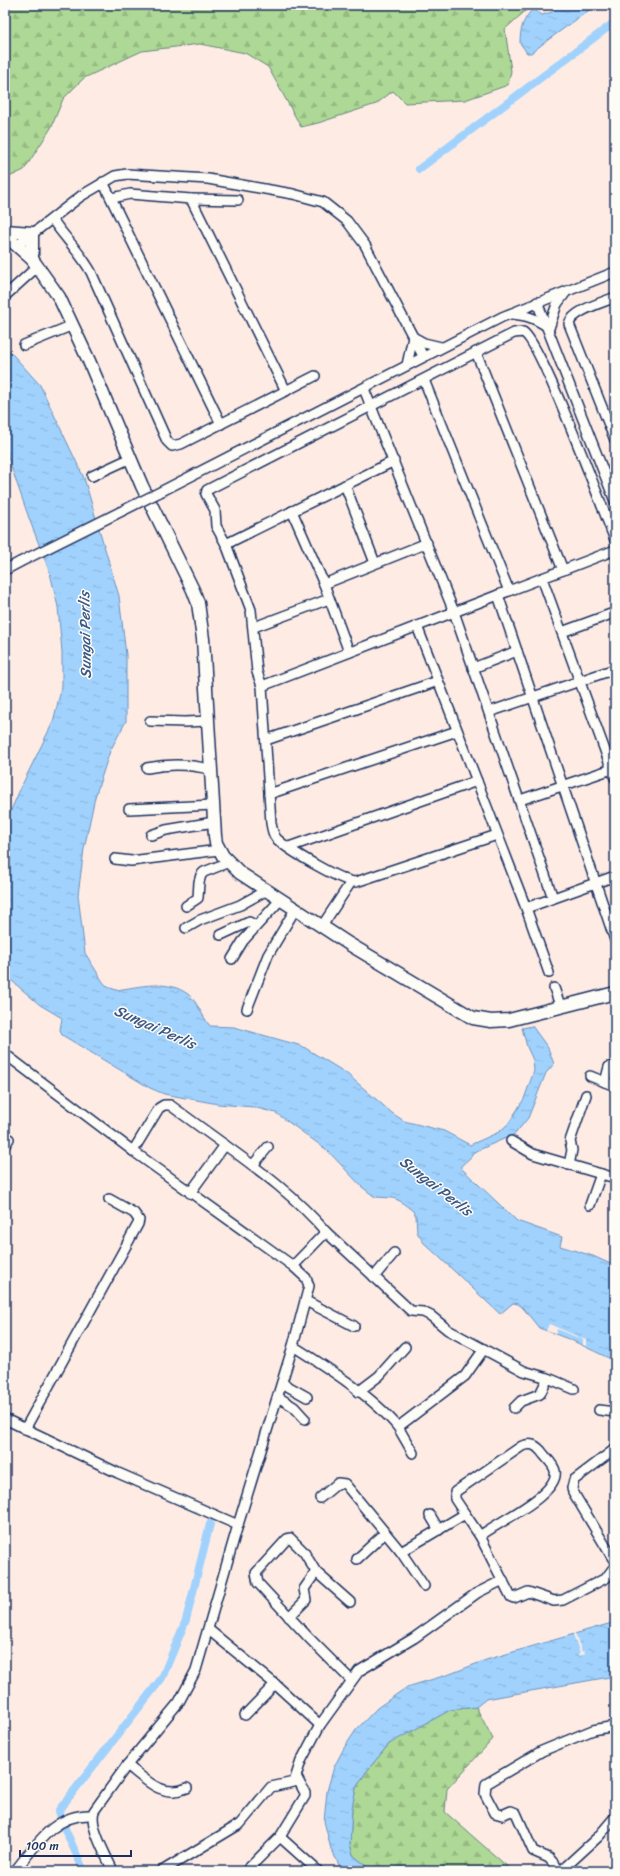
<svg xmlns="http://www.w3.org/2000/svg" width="620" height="1876" font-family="Sriracha,sans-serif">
  <defs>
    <pattern id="forest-firs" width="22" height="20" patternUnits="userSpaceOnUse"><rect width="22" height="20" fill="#aed895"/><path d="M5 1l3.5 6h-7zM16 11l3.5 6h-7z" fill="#95ba83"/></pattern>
    <pattern id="water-ripples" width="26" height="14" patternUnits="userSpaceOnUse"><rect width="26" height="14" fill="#a0d2fd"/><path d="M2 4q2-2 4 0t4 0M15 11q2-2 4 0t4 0" fill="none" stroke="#89b5db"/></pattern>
  </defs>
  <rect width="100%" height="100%" fill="#feece4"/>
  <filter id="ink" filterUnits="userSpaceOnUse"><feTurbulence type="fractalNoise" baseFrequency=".025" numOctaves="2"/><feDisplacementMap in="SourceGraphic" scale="8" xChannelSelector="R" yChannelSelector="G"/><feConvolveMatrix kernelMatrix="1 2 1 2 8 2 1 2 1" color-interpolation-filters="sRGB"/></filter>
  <g filter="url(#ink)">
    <g fill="url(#forest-firs)" stroke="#64847a">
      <path d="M5 5H551L548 9H542L532 5 505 29 511 71 508 85 465 100 405 103 393 91 376 104 318 123 301 127 268 67 245 53 200 44 142 51 84 78 63 99 51 128 24 170 5 179Z"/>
      <path d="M476 1707 493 1739 447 1789 445 1812 509 1868 515 1871H372L353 1855 350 1844 352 1808 356 1788 366 1772 389 1744 404 1735 450 1710Z"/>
    </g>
    <g fill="url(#water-ripples)" stroke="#6b91bd">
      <path d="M557 5H579L585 8 596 5C574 22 552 36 531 53H527L520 43C520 29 523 19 533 9L542 15 552 12Z"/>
      <path d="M5 346 40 385 84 478 119 596 126 655V721L110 751 95 797 84 849 78 895 85 953 103 982 108 987 116 990C139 987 168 978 189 995 198 1003 202 1016 210 1026L234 1027 302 1046 346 1073 392 1113 404 1121 444 1131 470 1145 499 1132 508 1124 524 1099 534 1071 533 1060 527 1047 522 1028 532 1026 548 1048 554 1064 546 1073 528 1118 515 1134 472 1153V1156L461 1166V1168L517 1221 562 1237 560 1246 593 1256 615 1266V1361L571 1340 539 1328 523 1308 518 1304 513 1303 500 1314 423 1242 417 1232 416 1216 413 1211 400 1201 393 1198 375 1197 362 1187 327 1150 276 1113 253 1107 218 1104 164 1094 150 1088 62 1035 60 1030 62 1018 40 1005 5 975V824L22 785 53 722 62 686V652L58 607 50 573 30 521 5 449Z"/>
      <path d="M615 1622V1676L486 1699 476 1707 450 1710 389 1744 366 1772 356 1788 352 1808 350 1844 353 1855 372 1871H342L331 1849 324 1821 327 1791 334 1767 344 1748 356 1730 377 1708 407 1687 450 1674 486 1660Z"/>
    </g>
    <g fill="#feece4">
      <path d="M549 1324 586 1340V1346L583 1345V1340L567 1333 557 1329 556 1334 546 1331Z"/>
      <path d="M575 1633 582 1652 584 1651 585 1654 579 1656 578 1654 580 1653 573 1634Z"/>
    </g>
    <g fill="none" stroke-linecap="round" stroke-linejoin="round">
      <g stroke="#a0d2fd" stroke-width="8">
        <path d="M419 169 615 22"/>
        <path d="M84 1871 60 1818 59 1810 162 1678 186 1620 210 1524"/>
      </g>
      <g stroke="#1b2f5e" stroke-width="12">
        <g id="minor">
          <path d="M103 182 221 424"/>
          <path d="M112 198 130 194 191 199 286 391"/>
          <path d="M191 199 238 200"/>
          <path d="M52 219C64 237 80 252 91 272L167 441 172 446 181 444 315 376"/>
          <path d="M18 245 81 196 115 176 127 174 208 179 293 194 323 202 347 221 365 245 423 356"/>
          <path d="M5 296 38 266"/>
          <path d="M613 298C601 303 572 311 569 324L615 440"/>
          <path d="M537 302 615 501"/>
          <path d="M511 314C526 315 535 318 548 327"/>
          <path d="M549 328 557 304 566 292"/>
          <path d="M413 337 424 343 441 347"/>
          <path d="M24 345 73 325"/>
          <path d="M476 352 563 570"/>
          <path d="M407 365 413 337"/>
          <path d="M424 380 509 591"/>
          <path d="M364 389 454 612 553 898"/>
          <path d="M92 476 131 458"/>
          <path d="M345 485 375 563"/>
          <path d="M162 491 502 317 615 272"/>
          <path d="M292 511 324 584 349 652"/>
          <path d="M226 544 394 461"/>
          <path d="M5 570 20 562"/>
          <path d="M542 578 615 778"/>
          <path d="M324 584 427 543"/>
          <path d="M498 595 615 940"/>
          <path d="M417 626 526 908 549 973"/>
          <path d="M254 627 329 599"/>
          <path d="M562 632 611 614"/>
          <path d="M473 668 517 651"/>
          <path d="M262 686 615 550"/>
          <path d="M489 712 615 669"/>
          <path d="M150 721 185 722 209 721"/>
          <path d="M266 740 438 681"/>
          <path d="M147 768C168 764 191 764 212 770"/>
          <path d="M269 794 457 731"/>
          <path d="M520 800 615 768"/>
          <path d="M129 809 214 805"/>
          <path d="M151 835 166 830 214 822"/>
          <path d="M497 835 356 882C342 882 290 851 278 840 273 836 272 829 271 823L262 686 257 672 251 610 226 544 216 526 215 510 206 494 207 490 502 339 514 333 523 332C540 340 604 512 615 540"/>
          <path d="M289 847 477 781"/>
          <path d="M115 859 131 861 219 850"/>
          <path d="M186 906 198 898 199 882 201 875 204 872 229 862"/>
          <path d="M526 908 615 876"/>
          <path d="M322 926 351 882"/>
          <path d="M186 928 200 920 240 905 267 890"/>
          <path d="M221 935 249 922 256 926"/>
          <path d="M232 959 243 941 281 899"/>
          <path d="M554 988 561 1008"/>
          <path d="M247 1009 268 955 296 908"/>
          <path d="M5 1054 133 1151 293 1266 306 1278 309 1286 293 1346 238 1525 196 1670 179 1702 127 1765 94 1811C89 1827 106 1855 113 1871"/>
          <path d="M590 1076 605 1082 609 1067H615"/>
          <path d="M605 1082 615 1086"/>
          <path d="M511 1141 533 1154 615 1178"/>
          <path d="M5 1145 9 1139"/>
          <path d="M225 1145C261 1171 297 1198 326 1232L293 1266"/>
          <path d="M133 1151 159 1108 164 1105H170L225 1145 190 1193"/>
          <path d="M253 1165 268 1147"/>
          <path d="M569 1165 572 1150 570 1141 586 1095"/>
          <path d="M590 1205 601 1174"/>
          <path d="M326 1232 411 1311 423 1312 431 1316 448 1330 524 1371 548 1378 574 1389"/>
          <path d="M374 1277 394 1253"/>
          <path d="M306 1301 354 1326"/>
          <path d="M293 1346C328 1368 372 1396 398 1427L465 1376 484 1349"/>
          <path d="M282 1383 307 1397"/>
          <path d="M358 1392 379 1376 405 1347"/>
          <path d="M278 1397 294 1407 305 1419"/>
          <path d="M514 1408 521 1401 540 1394 548 1378"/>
          <path d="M599 1410 615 1412"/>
          <path d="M5 1419 118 1473 238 1525"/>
          <path d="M398 1427 413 1453"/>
          <path d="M25 1429 138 1224 139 1220 134 1213 109 1199"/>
          <path d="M615 1449 574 1480 572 1488 573 1492 615 1562"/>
          <path d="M320 1498 338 1483 345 1484 401 1552 465 1514 455 1499V1492L522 1446C530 1443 535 1444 541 1451 545 1457 554 1464 555 1471 560 1494 496 1523 480 1536L511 1597 514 1598 528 1592 554 1601 563 1600 606 1578 615 1566"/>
          <path d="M465 1514 480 1536"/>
          <path d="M430 1515 439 1530"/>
          <path d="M401 1552 424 1586"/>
          <path d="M357 1559 385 1533"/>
          <path d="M350 1602 316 1572 304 1552 290 1538 287 1539 256 1573 258 1583 309 1638 351 1680"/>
          <path d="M289 1617 306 1600 304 1589 316 1572"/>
          <path d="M209 1630 275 1684"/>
          <path d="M245 1715 275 1684 320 1725"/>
          <path d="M127 1765C145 1779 162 1799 187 1788"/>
          <path d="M280 1837 318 1871"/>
          <path d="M15 1871C36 1845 55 1813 92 1815"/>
          <path d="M162 1871 240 1824 271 1787 294 1782 301 1761 320 1725 359 1671 414 1638 477 1593 503 1580"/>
          <path d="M246 1871 280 1837 305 1796V1793L297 1778"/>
          <path d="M560 1871 549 1858 533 1851 516 1813 511 1811 502 1815 495 1813 485 1794 486 1784 542 1751 593 1730 615 1726"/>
          <path d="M561 1871 598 1837 615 1817"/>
        </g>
      </g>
      <g stroke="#1b2f5e" stroke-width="15">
        <g id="major">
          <path d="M5 231 32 233V259"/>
          <path d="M5 235 32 259 59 297 89 361 142 486 193 590 198 603 203 639 215 836 216 843 223 856 240 873 349 944 473 1018 491 1021 509 1020 615 993"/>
        </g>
      </g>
      <use href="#minor" stroke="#fdfcf7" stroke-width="9"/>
      <use href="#major" stroke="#fdfcf7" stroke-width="12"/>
      <g stroke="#1b2f5e" stroke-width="12" stroke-linecap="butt">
        <path id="minor-bridge" d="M20 562 162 491"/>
      </g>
      <use href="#minor-bridge" stroke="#fdfcf7" stroke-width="9"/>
    </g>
  </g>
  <g text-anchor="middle" stroke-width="3" stroke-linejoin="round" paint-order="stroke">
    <g font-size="15" font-style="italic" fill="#3c5886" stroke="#fdfcf7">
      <text transform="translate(85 635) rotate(-91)" y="5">Sungai Perlis</text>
      <text transform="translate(155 1027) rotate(24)" y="5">Sungai Perlis</text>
      <text transform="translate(436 1186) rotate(38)" y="5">Sungai Perlis</text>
    </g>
  </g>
  <rect width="620" height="1876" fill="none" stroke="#fdfcf7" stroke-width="20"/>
  <rect x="10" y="10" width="600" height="1856" fill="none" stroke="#1b2f5e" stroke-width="1.5" filter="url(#ink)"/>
  <path d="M20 1850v6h111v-6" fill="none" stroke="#1b2f5e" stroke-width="2"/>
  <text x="26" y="1850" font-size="12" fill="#1b2f5e" stroke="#fdfcf7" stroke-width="3" paint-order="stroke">100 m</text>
</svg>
